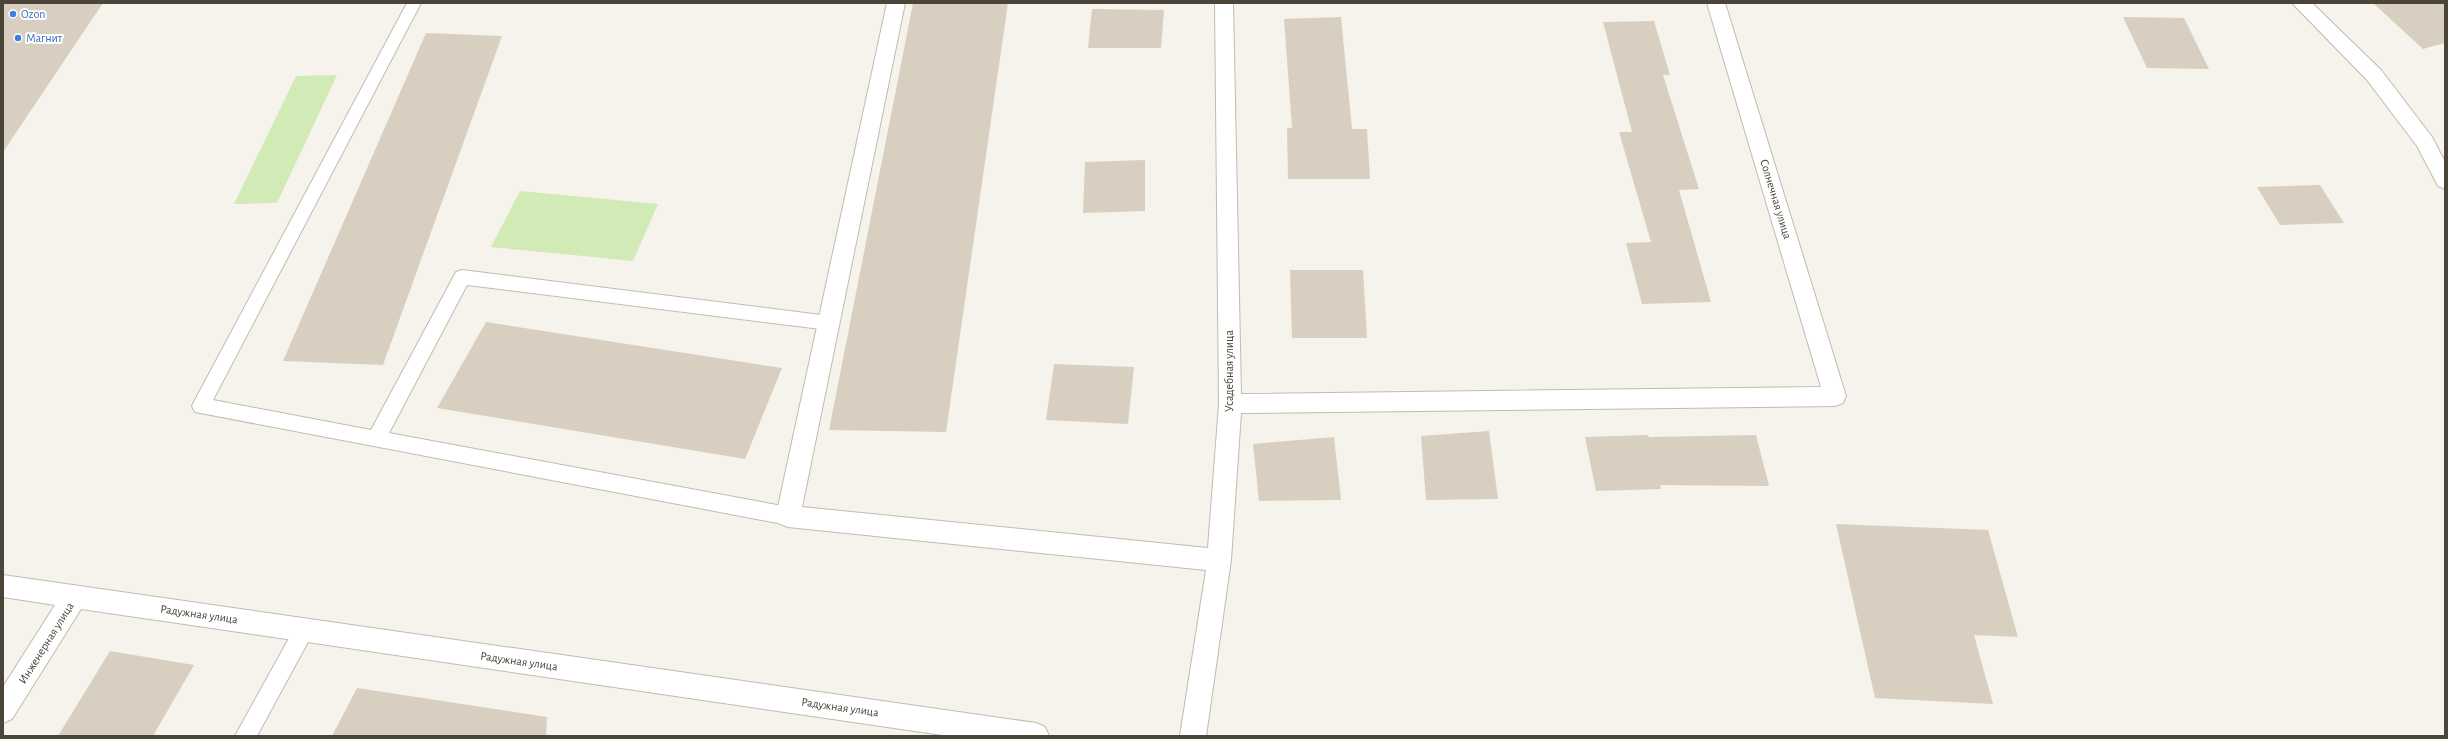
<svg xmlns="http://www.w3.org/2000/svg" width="2448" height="739" font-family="'Alegreya Sans',sans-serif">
  <rect width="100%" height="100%" fill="#f6f3ec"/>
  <g fill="#d2eab5">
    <path d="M337 75 277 203 234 204 296 76Z"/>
    <path d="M520 191 658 204 633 261 491 247Z"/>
  </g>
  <g fill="#d8cfc1">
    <path d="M3 3H103L3 152Z"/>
    <path d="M913 3H1008L946 432 829 430Z"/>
    <path d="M2373 3H2445V43L2423 49Z"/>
    <path d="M1092 9 1164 10 1161 48H1088Z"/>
    <path d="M1341 17 1352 129H1367L1370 179H1288L1287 128H1292L1284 19Z"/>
    <path d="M2123 17 2184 18 2209 69 2147 68Z"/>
    <path d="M1654 21 1670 75H1663L1699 189 1679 190 1711 302 1642 304 1626 243 1651 242 1619 132H1632L1603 22Z"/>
    <path d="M426 33 502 36 383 365 283 361Z"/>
    <path d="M1145 160V211L1083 213 1085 162Z"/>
    <path d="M2320 185 2344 223 2280 225 2257 187Z"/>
    <path d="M1290 270H1363L1367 338H1292Z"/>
    <path d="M486 322 782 368 745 459 437 408Z"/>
    <path d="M1054 364 1134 367 1128 424 1046 420Z"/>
    <path d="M1489 431 1498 499 1426 500 1421 436Z"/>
    <path d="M1648 435 1649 437 1756 435 1769 486 1660 485 1661 489 1596 491 1585 437Z"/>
    <path d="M1334 437 1341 500 1259 501 1253 444Z"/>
    <path d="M1836 524 1988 530 2018 637 1974 635 1993 704 1875 698Z"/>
    <path d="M110 651 194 665 153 736H58Z"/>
    <path d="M357 688 547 717 546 736H332Z"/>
  </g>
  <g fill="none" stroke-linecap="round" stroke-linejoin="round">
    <g stroke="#c2bbae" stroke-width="2">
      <g id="lane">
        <path d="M407 3H421L213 400 371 430 456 272 462 270 829 316 835 318 838 323 835 328 829 330 467 285 389 433 788 507 795 510 798 516 795 522 788 525 195 412 192 406 195 400Z"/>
        <path d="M305 619 312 622 315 629 257 736H235L298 622Z"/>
      </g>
    </g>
    <g stroke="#c2bbae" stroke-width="2">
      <g id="street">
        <path d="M887 3H905L802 507 1208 548 1219 404 1215 3H1233L1241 394 1821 387 1707 3H1725L1846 396 1843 403 1835 406 1241 413 1231 560 1206 736H1180L1206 570 788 527 780 524 776 516Z"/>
        <path d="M2292 3H2312L2381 70 2432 137 2445 162V189L2438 186 2417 146 2367 80Z"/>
        <path d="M3 575 1036 723 1045 727 1049 736H949L81 609 12 719 3 723V687L55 605 3 597Z"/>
      </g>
    </g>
    <use href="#lane" fill="#fff" fill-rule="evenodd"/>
    <use href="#street" fill="#fff" fill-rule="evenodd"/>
  </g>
  <g fill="#3f7fe0" stroke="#fff" stroke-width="1.5">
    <circle cx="13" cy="14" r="4"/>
    <circle cx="18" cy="38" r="4"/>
  </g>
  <g text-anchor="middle" stroke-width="4" stroke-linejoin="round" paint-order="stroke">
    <g font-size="12" fill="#366cbe" stroke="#fff" text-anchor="start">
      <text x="21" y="18">Ozon</text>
      <text x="26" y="42">Магнит</text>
    </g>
    <g font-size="12" fill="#4b4439" stroke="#fff">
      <text transform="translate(1776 199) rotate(73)" y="4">Солнечная улица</text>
      <text transform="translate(1229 371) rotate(-90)" y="4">Усадебная улица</text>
      <text transform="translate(199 614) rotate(8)" y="4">Радужная улица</text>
      <text transform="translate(46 643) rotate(-58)" y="4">Инженерная улица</text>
      <text transform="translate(519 661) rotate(8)" y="4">Радужная улица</text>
      <text transform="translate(840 707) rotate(8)" y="4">Радужная улица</text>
    </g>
  </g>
  <rect width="2448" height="739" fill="none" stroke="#4b4439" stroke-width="8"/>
</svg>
